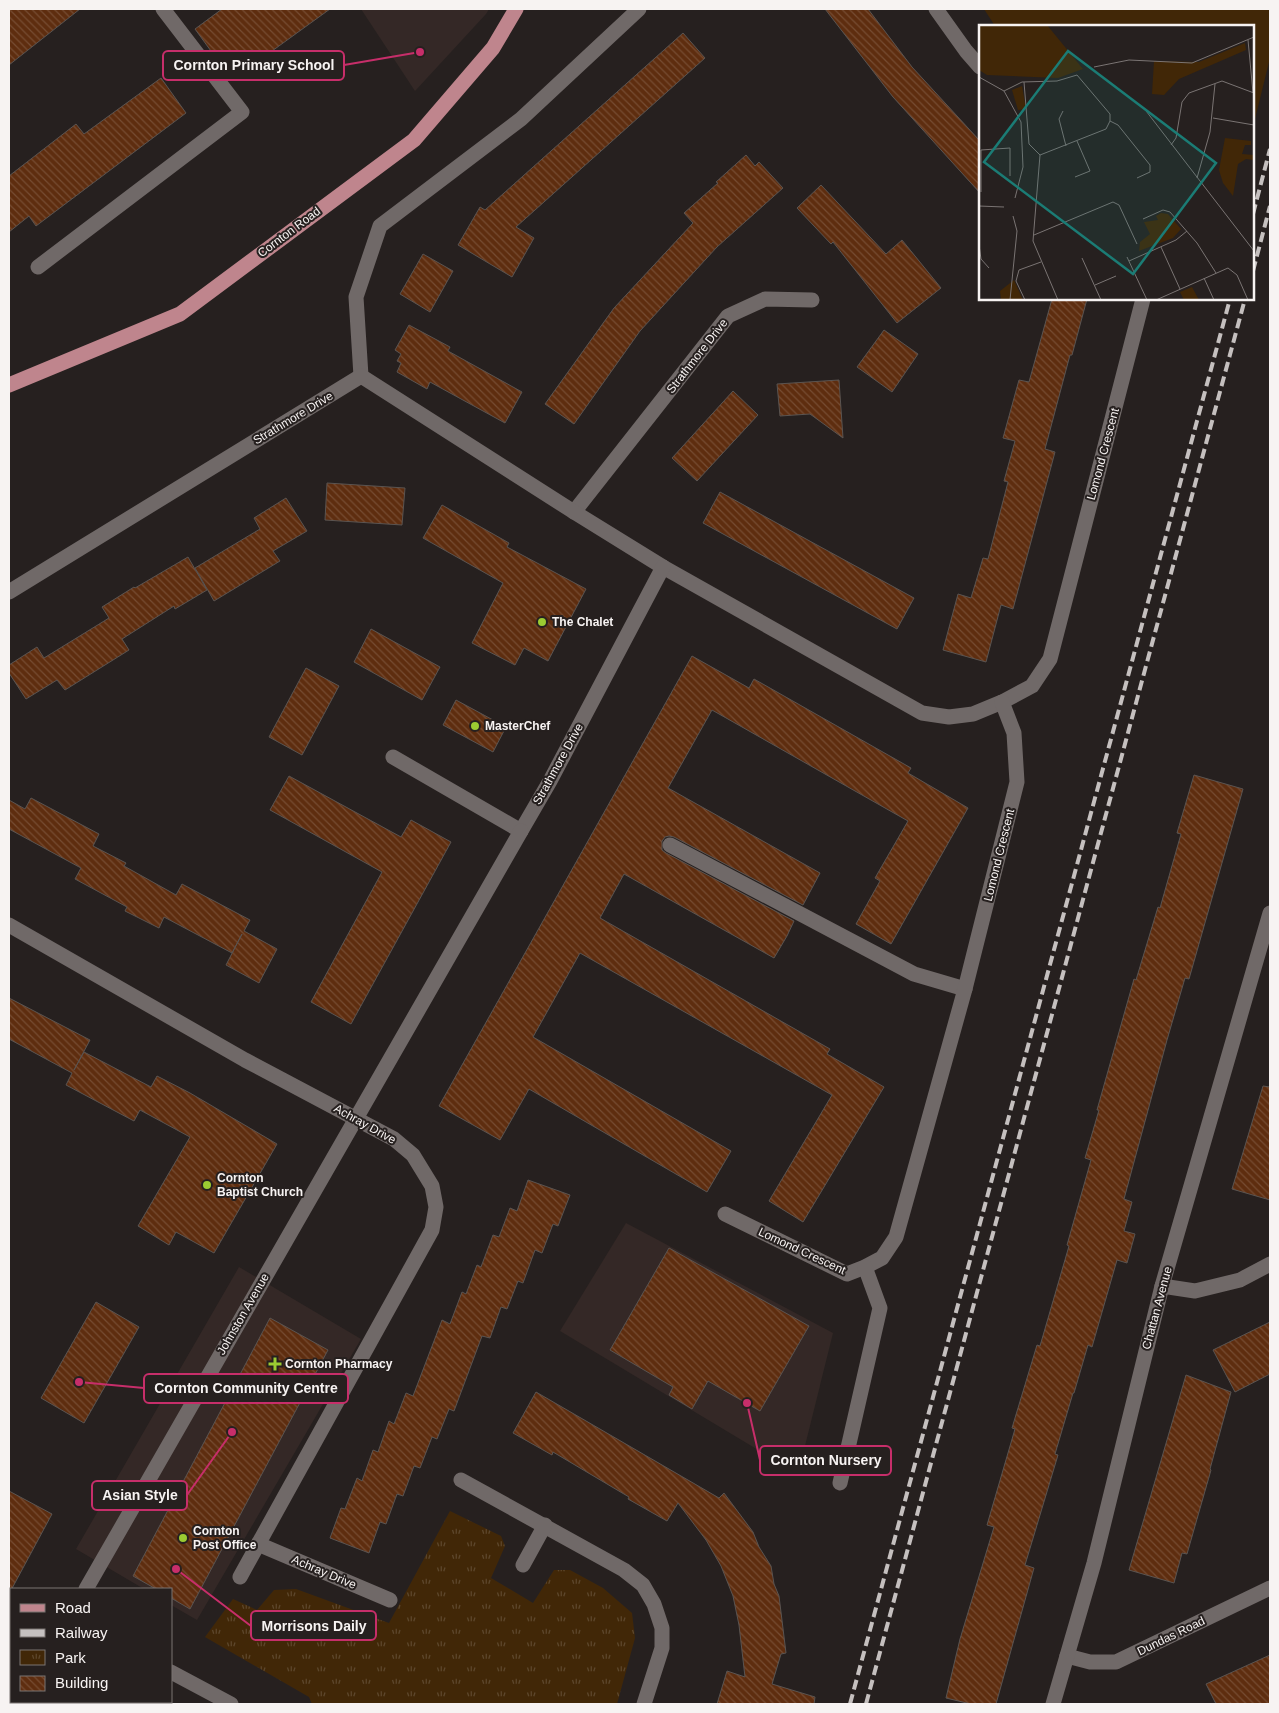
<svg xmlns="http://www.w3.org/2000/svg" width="1279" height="1713" font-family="Helvetica,sans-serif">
  <defs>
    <pattern id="park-tufts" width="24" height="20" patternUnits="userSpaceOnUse" patternTransform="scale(1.25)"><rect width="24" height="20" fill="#412707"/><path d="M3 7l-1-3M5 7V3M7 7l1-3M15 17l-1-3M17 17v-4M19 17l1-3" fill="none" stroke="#5d472c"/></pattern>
    <pattern id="building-back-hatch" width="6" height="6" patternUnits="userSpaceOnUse" patternTransform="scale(1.25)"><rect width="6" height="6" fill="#5e2d0f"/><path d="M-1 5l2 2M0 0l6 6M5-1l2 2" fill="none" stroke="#764c32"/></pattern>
  </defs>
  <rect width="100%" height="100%" fill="#26201f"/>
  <g fill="#342826">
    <path d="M361 9H489L486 14 415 91Z"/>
    <path d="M626 1223 833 1333 798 1474 560 1331Z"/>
    <path d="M239 1267 361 1339 197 1620 171 1605V1589H144L76 1549Z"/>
  </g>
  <path fill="#412707" d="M984 9H1270V58L1253 127V26H995Z"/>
  <path fill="url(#park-tufts)" d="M450 1511 501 1536 505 1546 491 1578 533 1603 554 1570H570L603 1588 632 1613 635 1638 617 1704H312L309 1697 205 1637 233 1599 257 1610 274 1590 296 1589 389 1623Z"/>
  <g fill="url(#building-back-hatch)" stroke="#5a5451">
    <path d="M9 9H80L9 65Z"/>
    <path d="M222 9H330L232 80 195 29Z"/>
    <path d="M825 9H868L912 67 980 141V193L893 97Z"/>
    <path d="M683 33 705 58 516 227 534 238 512 277 458 245 480 207 485 210Z"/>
    <path d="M161 78 186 113 36 226 29 216 9 232V176L76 124 84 134Z"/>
    <path d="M746 155 755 166 759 162 783 188 717 247 640 331 574 424 545 404 614 308 693 223 684 213 718 183 716 182Z"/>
    <path d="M821 185 886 254 902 240 941 288 897 323 833 242 831 244 797 208Z"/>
    <path d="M423 254 453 271 430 312 400 294Z"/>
    <path d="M1052 299H1087L1072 355H1070L1045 449 1055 452 1013 609 1001 605 986 662 943 650 958 594 971 598 983 558 988 559 1008 482 1004 481 1015 441 1003 438 1019 380 1029 382Z"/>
    <path d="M409 325 450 347 448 351 522 392 505 423 430 382 427 389 397 372 401 363 397 361 401 354 395 350Z"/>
    <path d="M884 330 918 354 892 392 857 367Z"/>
    <path d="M839 380 843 438 810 414 780 416 777 384Z"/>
    <path d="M733 391 758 415 697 481 672 458Z"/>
    <path d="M327 483 405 488 402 525 325 520Z"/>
    <path d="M720 492 914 598 897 629 703 523Z"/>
    <path d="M286 498 307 531 273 551 280 561 214 601 195 568 260 529 254 518Z"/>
    <path d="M442 505 509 543 507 547 586 589 548 661 524 648 515 665 472 643 503 583 423 538Z"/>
    <path d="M188 557 207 590 175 609 174 606 122 639 129 650 65 690 57 680 26 699 9 673V665L37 647 44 658 109 618 102 607 134 587 135 588Z"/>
    <path d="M371 629 440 667 422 700 354 662Z"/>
    <path d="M692 656 749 688 754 679 911 768 908 773 968 808 891 944 856 924 880 881 875 878 908 821 712 710 668 788 820 873 803 905 674 837 669 836 665 837 662 841V850L666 853 794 921 787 936 774 958 624 874 600 918 830 1049 827 1054 884 1087 803 1222 769 1201 832 1095 580 953 533 1037 731 1151 707 1192 529 1089 500 1140 439 1106Z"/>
    <path d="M306 668 339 686 302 755 269 737Z"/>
    <path d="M456 700 506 727 493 752 443 725Z"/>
    <path d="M1194 775 1243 789 1189 979 1185 978 1167 1040 1124 1199 1132 1202 1124 1231 1135 1234 1127 1263 1117 1260 1092 1347 1088 1345 1074 1393H1073L1055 1454 1058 1455 1025 1565 1034 1568 996 1704H971L946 1698 960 1639 994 1527 987 1525 1015 1429 1012 1428 1037 1345 1040 1346 1069 1246 1067 1245 1091 1160 1085 1158 1099 1110H1097L1134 979 1136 980 1158 907 1160 908 1181 834 1177 833Z"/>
    <path d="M289 776 401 837 411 820 451 842 351 1024 311 1002 382 872 270 810Z"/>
    <path d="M31 798 99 834 93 846 126 863 124 866 176 895 182 884 250 920 244 931 277 949 259 983 226 965 242 934 232 953 164 917 159 928 125 911 127 907 75 879 81 868 9 829V800L25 809Z"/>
    <path d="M9 998 90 1040 74 1070 84 1052 151 1087 157 1076 190 1093 277 1144 214 1253 176 1232 169 1245 138 1226 190 1137 140 1110 134 1121 66 1085 72 1073 9 1039Z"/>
    <path d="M1263 1086 1270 1087V1200L1232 1189Z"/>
    <path d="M528 1180 570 1195 558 1226 553 1224 542 1253 535 1250 523 1283 518 1281 507 1309 501 1307 490 1338 482 1336 454 1411 449 1409 437 1439 432 1437 420 1468 414 1466 403 1496 397 1494 386 1524 380 1522 369 1553 330 1538 341 1508 345 1509 357 1478 362 1481 373 1450 378 1452 389 1421 394 1424 406 1393 413 1396 442 1320 450 1324 462 1292 466 1294 477 1265 481 1267 493 1235 499 1237 510 1208 517 1211Z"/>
    <path d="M669 1248 809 1326 760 1411 708 1381 692 1409 669 1395 673 1387 610 1350Z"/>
    <path d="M96 1302 139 1327 84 1423 41 1398Z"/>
    <path d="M270 1318 328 1350 190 1609 171 1598V1589H156L133 1576Z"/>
    <path d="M1270 1322V1374L1235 1392 1213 1350Z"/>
    <path d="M1186 1375 1231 1392 1210 1469 1211 1470 1187 1554 1182 1553 1174 1583 1129 1570Z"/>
    <path d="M536 1392 719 1498 724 1493 753 1532 759 1547 771 1566 774 1584 779 1596 786 1653 781 1654 772 1684 815 1697 814 1704H717L727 1671 745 1677 739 1625 733 1596 721 1566 706 1540 678 1503 667 1521 628 1499 629 1497 553 1452 552 1455 513 1433Z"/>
    <path d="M9 1491 52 1514 9 1594Z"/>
    <path d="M1270 1655V1704H1216L1206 1684Z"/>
  </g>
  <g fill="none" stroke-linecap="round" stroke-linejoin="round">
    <g stroke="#706968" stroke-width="15">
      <path d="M936 9 966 51 980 67"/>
      <path d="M38 267 242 112 163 9"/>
      <path d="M361 376 356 297 380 226 521 119 639 9"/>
      <path d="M574 512 728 316 765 299 812 300"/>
      <path d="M9 592 361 376 574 512 663 567 922 713 949 717 973 714 1002 702 1032 686 1050 659 1143 299"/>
      <path d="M393 757 521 831 550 781 663 567"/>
      <path d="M670 845 914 974 965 989"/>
      <path d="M9 925 245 1060 394 1139 413 1155 432 1186 436 1207 432 1230 240 1577"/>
      <path d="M725 1214 847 1274 865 1267 882 1258 896 1237 965 989 1017 782 1014 733 1002 702"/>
      <path d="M1162 1286 1195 1291 1240 1280 1270 1264"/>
      <path d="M461 1480 624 1570 643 1585 654 1604 662 1628V1648L644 1704"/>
      <path d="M840 1483 880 1308 865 1267"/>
      <path d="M258 1544 390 1600"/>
      <path d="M523 1565 545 1525"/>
      <path d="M86 1589 521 831"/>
      <path d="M1067 1656 1090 1662H1116L1270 1588"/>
      <path d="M171 1672 231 1704"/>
      <path d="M21 1704 23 1702"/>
      <path d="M1053 1704 1094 1563 1162 1286 1270 913"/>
    </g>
    <path stroke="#bf858d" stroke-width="15" d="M9 385 180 314 414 140 493 48 516 9"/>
    <g stroke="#c5c0bf" stroke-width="4" stroke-dasharray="10 5" stroke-linecap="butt">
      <path d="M1253 214 1270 149"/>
      <path d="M1253 271 1270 206"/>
      <path d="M850 1704 1230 299"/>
      <path d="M866 1704 1245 299"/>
    </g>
  </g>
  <g fill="#9bcb32" stroke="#26201f" stroke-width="2">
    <circle cx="542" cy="622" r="5"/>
    <circle cx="475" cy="726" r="5"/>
    <circle cx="207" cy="1185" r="5"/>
    <path d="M272.5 1356.5h5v5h5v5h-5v5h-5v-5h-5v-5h5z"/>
    <circle cx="183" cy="1538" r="5"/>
  </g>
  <g text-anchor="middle" stroke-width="4" stroke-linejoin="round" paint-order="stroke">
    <g font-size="12" fill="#f7f3f2" stroke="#26201f">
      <text transform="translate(289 232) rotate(-37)" y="4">Cornton Road</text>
      <text transform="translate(697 356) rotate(-52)" y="4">Strathmore Drive</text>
      <text transform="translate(293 418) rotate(-31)" y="4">Strathmore Drive</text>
      <text transform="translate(1103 454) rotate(-75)" y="4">Lomond Crescent</text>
      <text transform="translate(558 764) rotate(-61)" y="4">Strathmore Drive</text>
      <text transform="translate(999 855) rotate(-76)" y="4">Lomond Crescent</text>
      <text transform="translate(365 1124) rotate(29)" y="4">Achray Drive</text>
      <text transform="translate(802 1251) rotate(25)" y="4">Lomond Crescent</text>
      <text transform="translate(1157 1308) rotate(-75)" y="4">Chattan Avenue</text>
      <text transform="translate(243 1314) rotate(-60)" y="4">Johnston Avenue</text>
      <text transform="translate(324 1572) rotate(23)" y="4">Achray Drive</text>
      <text transform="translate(1171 1636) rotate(-26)" y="4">Dundas Road</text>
    </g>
    <g font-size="12" font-weight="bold" fill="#f7f3f2" stroke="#26201f" text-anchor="start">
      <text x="552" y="626">The Chalet</text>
      <text x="485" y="730">MasterChef</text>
      <text x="217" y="1182">Cornton<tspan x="217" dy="14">Baptist Church</tspan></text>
      <text x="285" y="1368">Cornton Pharmacy</text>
      <text x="193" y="1535">Cornton<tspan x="193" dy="14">Post Office</tspan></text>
    </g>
  </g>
  <g transform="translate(979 25)">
    <rect width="275" height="275" fill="#26201f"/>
    <path d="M0 0H68L104 44 79 53 8 50 0 45ZM213 262 220 275H205L201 267Z" fill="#412707"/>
    <path d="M43 61 47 84 39 85 33 65Z" fill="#412707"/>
    <path d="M266 18 267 25 200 54 185 70 173 69 175 36 220 37ZM246 113 272 116V120H266L263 129 275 130V135L267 134 259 139 254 171 244 158 240 145ZM182 188 189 189 202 204 194 213 160 226 161 217 171 209 165 197 179 195 177 191ZM35 255 44 275H22L21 266Z" fill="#412707"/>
    <path fill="none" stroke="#7a7473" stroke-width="1" d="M269 15 274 68M115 42 150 35 213 38 275 12M0 52 25 66 42 97 44 142 36 173M45 57 50 119 61 130M25 66 43 57 78 56 98 50 131 89V96M164 82 275 226M84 86 80 94 87 121M234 93 275 100M131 96 139 100 171 140V147L158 153M192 120 197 113 203 77 210 68 243 56 275 68M96 152 111 146 98 116M218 153 231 107 236 59M275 157V176M2 167V125L31 123V151M0 181 25 182M164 194 184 185 191 187 218 218 237 248M55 210 134 177 140 180 158 219M0 220 2 234 10 243M182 222 201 264M148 232 168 275M103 233 122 275M150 236 197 215 208 206M225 253 235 275M116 260 137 251M31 275 38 206 34 191M46 275 37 256 40 245 62 237M79 275 54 216 61 130 127 104 131 96M177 275 249 243 258 250 269 275"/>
    <path fill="#1b7c75" fill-opacity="0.15" stroke="#1b7c75" stroke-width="2.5" d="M89 26 237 138 154 249 5 137Z"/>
    <rect width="275" height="275" fill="none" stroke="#f7f3f2" stroke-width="2.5"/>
  </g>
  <path fill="none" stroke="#c72e6a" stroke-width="2" d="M420 52L344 65M79 1382L144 1388M747 1403L760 1460M232 1432L187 1495M176 1569L251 1626"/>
  <g fill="#c72e6a" stroke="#26201f" stroke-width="2">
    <circle cx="420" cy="52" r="5"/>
    <circle cx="79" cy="1382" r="5"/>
    <circle cx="747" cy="1403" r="5"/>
    <circle cx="232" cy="1432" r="5"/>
    <circle cx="176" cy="1569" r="5"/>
  </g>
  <g fill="#26201f" stroke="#c72e6a" stroke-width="2">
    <rect x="163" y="51" width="181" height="29" rx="5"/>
    <rect x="144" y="1374" width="204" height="29" rx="5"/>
    <rect x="760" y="1446" width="131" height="29" rx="5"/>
    <rect x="92" y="1481" width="95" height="29" rx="5"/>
    <rect x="251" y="1611" width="125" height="29" rx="5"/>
  </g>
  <g font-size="14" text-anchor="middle" font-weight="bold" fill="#f7f3f2">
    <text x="254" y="70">Cornton Primary School</text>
    <text x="246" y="1393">Cornton Community Centre</text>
    <text x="826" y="1465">Cornton Nursery</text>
    <text x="140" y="1500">Asian Style</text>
    <text x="314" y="1631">Morrisons Daily</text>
  </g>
  <rect width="1279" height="1713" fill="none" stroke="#f7f3f2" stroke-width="20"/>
  <rect x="10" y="1588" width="162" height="115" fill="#26201f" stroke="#7a7473"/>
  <rect x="20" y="1604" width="25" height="8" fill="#bf858d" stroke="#7a7473"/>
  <text x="55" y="1613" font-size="15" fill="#f7f3f2">Road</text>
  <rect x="20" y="1629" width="25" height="8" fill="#c5c0bf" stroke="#7a7473"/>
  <text x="55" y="1638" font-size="15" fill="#f7f3f2">Railway</text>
  <rect x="20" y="1650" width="25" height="15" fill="url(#park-tufts)" stroke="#7a7473"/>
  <text x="55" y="1663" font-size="15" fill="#f7f3f2">Park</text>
  <rect x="20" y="1676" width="25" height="15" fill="url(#building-back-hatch)" stroke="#7a7473"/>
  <text x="55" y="1688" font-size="15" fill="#f7f3f2">Building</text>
</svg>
